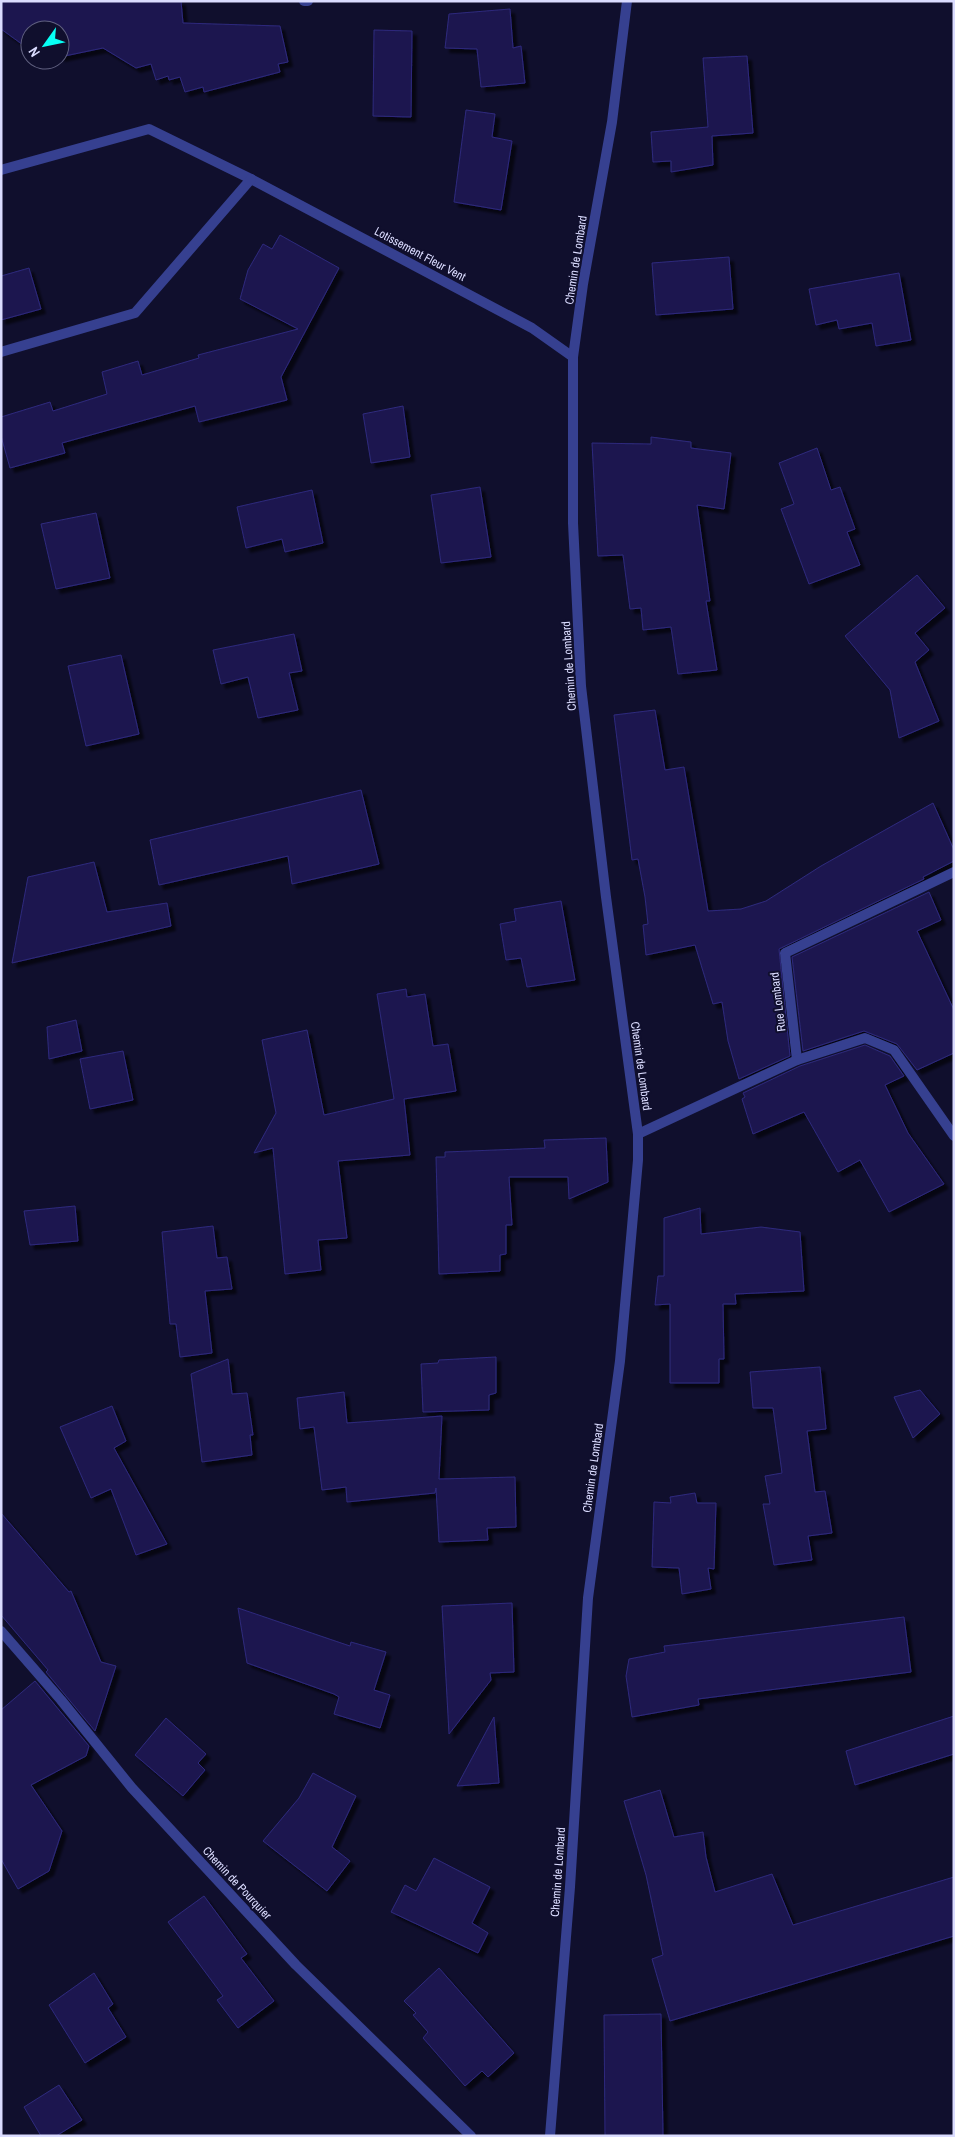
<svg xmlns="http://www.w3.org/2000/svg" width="955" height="2137" font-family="'Archivo Narrow',sans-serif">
  <defs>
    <filter id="shadow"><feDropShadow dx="4.5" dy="4.5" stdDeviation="1" flood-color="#0009"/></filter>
  </defs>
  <rect width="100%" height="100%" fill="#100f2d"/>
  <g fill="#1d1950" stroke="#2e297d" filter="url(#shadow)">
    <path d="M1 1H181L183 23 280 26 288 62 278 64 280 72 204 92 203 87 185 92 180 77 169 80 168 76 156 80 151 64 136 68 103 48 60 57V30H30V50L1 29Z"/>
    <path d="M510 9 513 48 521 46 525 83 481 87 477 49 445 48 449 14Z"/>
    <path d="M374 30 412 31 411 117 373 116Z"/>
    <path d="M747 56 753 133 712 136 713 165 671 172V161L653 162 651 132 708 127 703 58Z"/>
    <path d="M466 110 495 114 492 137 512 141 501 210 454 202Z"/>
    <path d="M280 235 339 268 281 377 287 400 199 422 195 406 62 443 65 453 10 468 1 436V417L50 402 53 411 107 394 102 372 138 361 142 375 199 358 198 355 298 329 240 299 248 270 263 244 272 249Z"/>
    <path d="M729 257 733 309 656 315 652 263Z"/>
    <path d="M29 268 41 309 1 320V276Z"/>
    <path d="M899 273 911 340 876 346 872 323 839 329 837 320 816 325 809 289Z"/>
    <path d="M403 406 410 457 371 463 363 414Z"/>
    <path d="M651 437 691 442V448L731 453 724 509 697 505 710 601H706L717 670 678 674 671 627 643 630 641 608 630 609 623 555 598 556 592 443 651 444Z"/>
    <path d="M817 448 831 490 840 487 855 529 847 532 860 565 809 584 781 509 794 504 779 463Z"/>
    <path d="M480 487 491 557 441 563 431 495Z"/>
    <path d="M312 490 323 543 285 552 282 539 246 548 237 507Z"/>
    <path d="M96 513 110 578 56 589 41 524Z"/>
    <path d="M917 575 945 608 915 633 929 650 915 662 939 721 899 738 890 690 845 636Z"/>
    <path d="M294 634 302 671 289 673 298 710 258 718 248 677 221 684 213 650Z"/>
    <path d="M121 655 139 734 86 746 68 666Z"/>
    <path d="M655 710 665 770 684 767 708 911 741 909 766 901 821 866 933 803 954 850V861L923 877 924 879 779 949 790 1056 739 1079 728 1041 722 1002 713 1004 695 945 646 955 643 925 648 924 645 897 638 859 632 860 614 715Z"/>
    <path d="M361 790 379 864 292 884 288 856 159 885 150 840Z"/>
    <path d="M94 862 107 912 167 903 171 926 12 963 28 877Z"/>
    <path d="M929 892 941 920 917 931 954 1010V1053L917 1070 897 1044 864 1031 803 1051 792 957Z"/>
    <path d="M561 901 575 980 527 987 521 958 506 960 500 924 516 921 514 909Z"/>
    <path d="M406 989 407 997 425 994 433 1046 448 1044 456 1091 404 1099 410 1155 338 1161 347 1238 318 1240 321 1270 285 1274 273 1148 254 1153 276 1113 262 1040 307 1030 324 1115 394 1099 377 994Z"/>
    <path d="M76 1020 82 1051 49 1059 47 1027Z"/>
    <path d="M865 1045 890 1056 904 1076 885 1085 908 1133 944 1184 889 1212 860 1160 838 1172 804 1112 753 1134 742 1099 745 1097 743 1093 800 1066Z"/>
    <path d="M123 1051 133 1100 90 1109 80 1059Z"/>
    <path d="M606 1138 608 1182 569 1199 568 1177H509L512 1225H506V1254L500 1255V1271L439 1274 436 1157H445V1152L545 1148 544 1140Z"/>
    <path d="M75 1206 78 1241 30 1245 24 1211Z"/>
    <path d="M700 1208 701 1234 761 1227 800 1232 804 1291 735 1294 736 1304H723L724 1359H719V1383H670V1304L655 1305 658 1276H664V1218Z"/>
    <path d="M213 1226 217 1258 227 1257 232 1289 205 1291 212 1353 180 1357 176 1324H170L162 1232Z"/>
    <path d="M496 1357V1393L489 1395V1410L423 1412 421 1364 438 1363 439 1360Z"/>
    <path d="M228 1359 232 1394 247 1393 253 1435H250L252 1455 202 1462 191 1374Z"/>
    <path d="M820 1367 826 1429 807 1431 815 1492 825 1491 832 1533 808 1536 812 1560 774 1565 763 1504H770L765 1476 782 1473 773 1408H753L750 1372Z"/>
    <path d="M920 1390 940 1414 913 1438 894 1397Z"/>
    <path d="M344 1392 347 1423 442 1416 439 1479 515 1477 516 1527 487 1528 488 1540 439 1542 436 1488 435 1493 347 1502 346 1487 322 1490 314 1427 300 1429 297 1398Z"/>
    <path d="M112 1406 126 1441 114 1448 167 1544 136 1555 111 1489 91 1498 60 1427Z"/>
    <path d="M695 1493 697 1503H716L714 1569 708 1568 711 1589 682 1594 679 1568 652 1567 654 1502 671 1503 670 1497Z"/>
    <path d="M1 1513 69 1592 71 1591 101 1662 116 1666 95 1731 46 1672 48 1670 1 1615Z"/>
    <path d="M512 1603 514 1672 490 1673 491 1680 449 1734 442 1606Z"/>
    <path d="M238 1608 350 1646 351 1642 386 1652 374 1690 390 1695 380 1728 334 1714 339 1697 334 1694 247 1663Z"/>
    <path d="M904 1617 911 1672 698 1699 699 1705 632 1717 626 1676 629 1659 665 1652 664 1646Z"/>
    <path d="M35 1681 89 1746 86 1756 31 1785 62 1831 49 1871 18 1889 1 1859V1710Z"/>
    <path d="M954 1716V1754L855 1785 846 1751Z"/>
    <path d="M494 1717 499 1783 457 1786Z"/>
    <path d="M166 1718 206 1754 198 1763 205 1770 183 1796 135 1755Z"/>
    <path d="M313 1773 356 1796 332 1847 350 1861 327 1891 263 1841 299 1798Z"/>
    <path d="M660 1790 674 1837 703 1832 706 1857 715 1892 772 1874 793 1925 954 1877V1936L670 2021 652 1959 663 1955 646 1875 624 1801Z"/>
    <path d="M434 1858 490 1887 472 1923 488 1933 478 1953 391 1912 405 1885 416 1891Z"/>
    <path d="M204 1896 247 1954 241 1958 274 2001 238 2028 217 2000 223 1996 168 1922Z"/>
    <path d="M439 1968 514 2053 488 2077 482 2071 465 2086 423 2038 428 2032 413 2015 416 2013 404 2001Z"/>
    <path d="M94 1973 113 2004 108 2008 126 2037 85 2063 49 2005Z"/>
    <path d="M661 2014 663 2136H605L604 2015Z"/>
    <path d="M59 2085 82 2120 56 2136H41L24 2107Z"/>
  </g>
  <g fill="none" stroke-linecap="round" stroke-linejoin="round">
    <g stroke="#364090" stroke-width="10">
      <path d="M1 170 149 129 251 179 532 328 573 357"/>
      <path d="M1 352 135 313 251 179"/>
      <path d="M797 1060 785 953 954 872"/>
      <path d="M638 1134 797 1060 865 1038 894 1050 954 1136"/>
    </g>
    <g stroke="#364090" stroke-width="10">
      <path d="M304 1H308"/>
      <path d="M1 1631 61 1700 132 1788 296 1965 471 2136"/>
    </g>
    <path stroke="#364090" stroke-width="10" d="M550 2136 570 1887 588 1598 620 1361 638 1160V1134L606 897 581 686 573 523V357L583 284 612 122 627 1"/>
  </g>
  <g text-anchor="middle" stroke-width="4" stroke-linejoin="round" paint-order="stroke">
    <g font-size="12" fill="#dbdcff" stroke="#100f2d">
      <text transform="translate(420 254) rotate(28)" y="4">Lotissement Fleur Vent</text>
      <text transform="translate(576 260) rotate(-81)" y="4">Chemin de Lombard</text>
      <text transform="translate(569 666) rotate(-94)" y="4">Chemin de Lombard</text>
      <text transform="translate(778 1002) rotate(-97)" y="4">Rue Lombard</text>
      <text transform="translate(641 1066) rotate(82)" y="4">Chemin de Lombard</text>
      <text transform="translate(593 1468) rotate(-82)" y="4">Chemin de Lombard</text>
      <text transform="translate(558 1872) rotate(-86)" y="4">Chemin de Lombard</text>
      <text transform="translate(237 1883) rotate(47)" y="4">Chemin de Pourquier</text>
    </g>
  </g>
  <rect width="955" height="2137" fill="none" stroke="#dbdcff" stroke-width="5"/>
  <g transform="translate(45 45) rotate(237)"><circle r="24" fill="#100f2d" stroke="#616181"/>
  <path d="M0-4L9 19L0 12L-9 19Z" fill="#07fff5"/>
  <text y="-8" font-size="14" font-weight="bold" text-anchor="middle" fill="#dbdcff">N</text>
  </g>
</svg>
